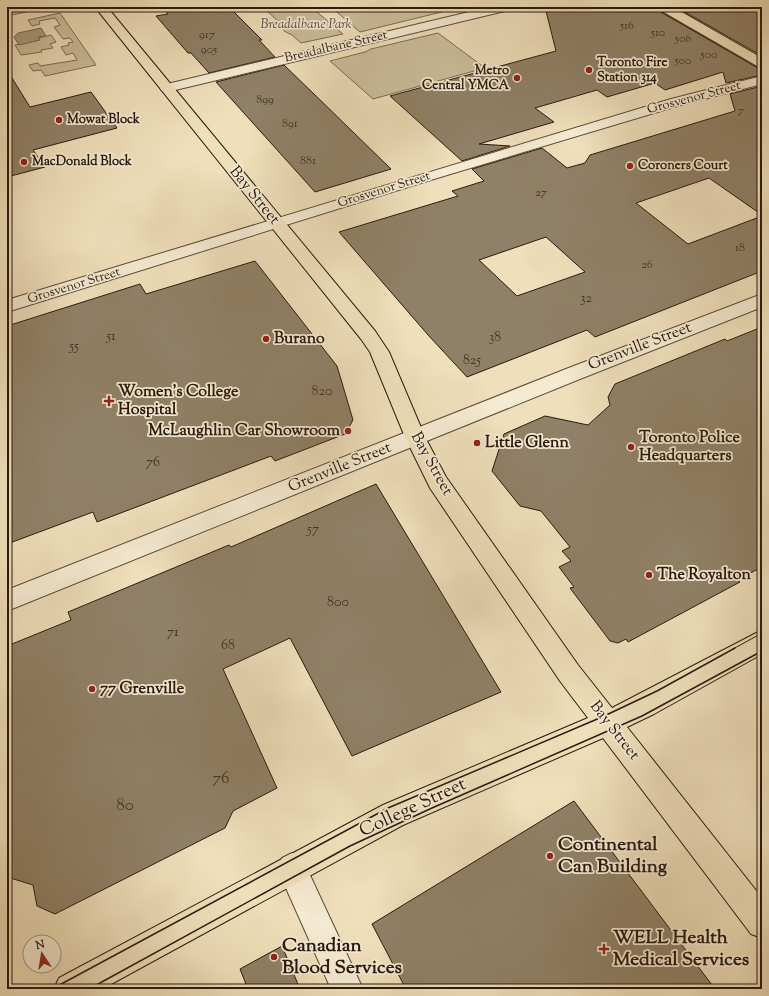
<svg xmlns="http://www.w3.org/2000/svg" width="769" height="996" font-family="'Sorts Mill Goudy',serif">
<rect width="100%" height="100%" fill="#efdfba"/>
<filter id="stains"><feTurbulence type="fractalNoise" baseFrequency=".005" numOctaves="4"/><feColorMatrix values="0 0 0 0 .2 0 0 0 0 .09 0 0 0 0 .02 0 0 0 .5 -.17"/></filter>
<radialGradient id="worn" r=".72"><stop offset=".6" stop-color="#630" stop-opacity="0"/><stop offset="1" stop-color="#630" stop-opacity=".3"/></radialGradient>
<!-- green -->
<g fill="#cdbe9d" stroke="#7b6c56">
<polygon points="15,7 50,7 7,16 7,9"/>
<polygon points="263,7 311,7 343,34 301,43 292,35 284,31 283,26"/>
<polygon points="331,7 462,7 360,32"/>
<polygon points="60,13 96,65 45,76 41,70 33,71 29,65 38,63 40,66 77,60 73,53 66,55 61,47 69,45 68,43 73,42 70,38 63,39 54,27 60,25 55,18 39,21 40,24 32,26 28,20"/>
<polygon points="438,33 485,68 373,99 330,61 365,52 371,49"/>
<polygon points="51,35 56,42 50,44 53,48 41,50 42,52 21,55 15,45 39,40 38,38"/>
</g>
<!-- water -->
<polygon fill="#ac9c80" stroke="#786852" points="41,28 46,36 38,37 40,40 19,45 14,37 18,33"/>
<!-- building -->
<g fill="#908067" stroke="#291a0e" fill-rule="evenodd">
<polygon points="161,7 229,7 262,40 259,40 275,57 209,73 191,53 188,53 156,16 168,14"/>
<polygon points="545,7 657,7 659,11 756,67 762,68 762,75 726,83 723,72 665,90 655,83 607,97 597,90 535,108 554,122 479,144 510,146 462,161 390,96 556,51"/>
<polygon points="676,7 762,7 762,56"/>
<polygon points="284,65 314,94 391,169 315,192 216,82"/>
<polygon points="7,70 30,107 91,92 117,128 33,150 45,167 7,177"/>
<path d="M 762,86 L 762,215 L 709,178 L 636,203 L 688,244 L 762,216 L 762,271 L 595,337 L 587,330 L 467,377 L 429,336 L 339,232 L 458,196 L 452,191 L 484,181 L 472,169 L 542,148 L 567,168 L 585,163 L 590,155 L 735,111 L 730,94 ZM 546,237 L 585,272 L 517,296 L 479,260 Z"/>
<polygon points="255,261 337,366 353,420 345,434 275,461 271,456 97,522 93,512 7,544 7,326 140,284 146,294"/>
<polygon points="762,327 762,567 737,580 740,582 628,642 626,639 618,643 610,641 570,588 574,587 559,567 571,561 562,551 570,547 541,511 520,506 492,471 504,434 545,416 588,425 610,405 608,397 615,384 725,339 727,341"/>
<polygon points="376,484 501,692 352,756 290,638 223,669 277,788 233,811 225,828 55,914 37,906 33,885 7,877 7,646 71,620 68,612 229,545 231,547"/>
<polygon points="574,801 715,989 406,989 372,924"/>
<polygon points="282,946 300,989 248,989 240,969"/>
</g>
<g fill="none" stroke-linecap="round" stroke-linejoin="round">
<!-- minor casing -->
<g stroke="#5a4b39" stroke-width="2">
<g id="minor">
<polygon points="490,7 511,7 509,10 505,11 167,92 162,91 160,88 162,85 167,84"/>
<polygon points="762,76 762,84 681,105 434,179 7,312 7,300 671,99"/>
<polygon points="762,294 762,307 580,379 7,611 7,590 566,369"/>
<polygon points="292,853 302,858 363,989 331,989 277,868 282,858"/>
</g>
</g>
<!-- major casing -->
<g stroke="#291a0e" stroke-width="2">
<g id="major">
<polygon points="95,7 107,7 375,331 389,352 425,437 446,477 578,665 612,708 762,630 762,654 654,714 627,727 762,898 762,938 751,934 603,738 403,825 102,989 54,989 59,978 383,805 588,718 560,681 430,488 405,437 370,352 361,339"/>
<polygon points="658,7 673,7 762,58 762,67 757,66 660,10"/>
</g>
</g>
<!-- minor -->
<use href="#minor" fill="#f5ead2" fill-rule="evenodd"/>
<!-- major -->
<use href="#major" fill="#efdfba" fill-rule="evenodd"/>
<!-- tram-far1 -->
<polyline stroke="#291a0e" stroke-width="1" points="733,649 762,633"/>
<!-- tram -->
<g stroke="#291a0e" stroke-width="1.5">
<polyline points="52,989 388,808 602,717 657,691 735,648"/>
<polyline points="89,989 350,846 432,808 642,716 762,651"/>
</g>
</g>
<!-- markers -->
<g fill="#8f2418" stroke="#f5ead2" stroke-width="1.5">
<circle cx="589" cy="70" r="4"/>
<circle cx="517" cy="78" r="4"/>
<circle cx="59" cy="120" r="4"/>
<circle cx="24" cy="162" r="4"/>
<circle cx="630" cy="166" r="4"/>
<circle cx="266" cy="339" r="4"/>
<path d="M107 395h4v4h4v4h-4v4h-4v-4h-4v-4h4z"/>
<circle cx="348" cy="431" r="4"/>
<circle cx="477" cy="443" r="4"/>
<circle cx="631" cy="447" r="4"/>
<circle cx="649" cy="575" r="4"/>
<circle cx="92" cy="689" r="4"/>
<circle cx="550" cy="856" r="4"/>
<path d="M602 943h4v4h4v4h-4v4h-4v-4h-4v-4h4z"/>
<circle cx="274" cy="957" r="4"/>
</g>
<g text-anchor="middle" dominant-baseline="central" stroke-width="3.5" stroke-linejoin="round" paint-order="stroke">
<!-- far-number labels -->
<g font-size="12" fill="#433424">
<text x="627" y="26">516</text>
<text x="658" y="33">510</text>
<text x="207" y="35">917</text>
<text x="683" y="39">506</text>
<text x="209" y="50">905</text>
<text x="709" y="55">500</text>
<text x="683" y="61">500</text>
<text x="265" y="100">899</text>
<text x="741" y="111">7</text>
<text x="290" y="124">891</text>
<text x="308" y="161">881</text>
<text x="541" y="193">27</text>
<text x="740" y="248">18</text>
<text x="647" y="265">26</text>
</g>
<!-- far-park labels -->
<g font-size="13" font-style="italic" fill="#5a4b39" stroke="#f5ead2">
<text x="306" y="25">Breadalbane Park</text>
</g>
<!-- far-street labels -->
<g font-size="13" fill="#291a0e" stroke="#f5ead2">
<text transform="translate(336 47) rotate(-13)">Breadalbane Street</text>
<text transform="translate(694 98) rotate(-15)">Grosvenor Street</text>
<text transform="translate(384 190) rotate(-17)">Grosvenor Street</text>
<text transform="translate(74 286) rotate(-17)">Grosvenor Street</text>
</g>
<!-- far-poi labels -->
<g font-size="13" font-weight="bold" fill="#291a0e" stroke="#f5ead2" text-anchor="start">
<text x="597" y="63">Toronto Fire<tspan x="597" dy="15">Station 314</tspan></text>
<text x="509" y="71" text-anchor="end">Metro<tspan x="509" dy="15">Central YMCA</tspan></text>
<text x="67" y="120">Mowat Block</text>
<text x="32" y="162">MacDonald Block</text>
<text x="638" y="166">Coroners Court</text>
</g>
<!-- number labels -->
<g font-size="14" fill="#433424">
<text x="586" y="299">32</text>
<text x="111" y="337">51</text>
<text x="495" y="338">38</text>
<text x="74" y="347">55</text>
<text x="472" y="361">825</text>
<text x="322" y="392">820</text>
<text x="153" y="463">76</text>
<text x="313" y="530">57</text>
<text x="338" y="603">800</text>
<text x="173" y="633">71</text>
<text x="228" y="646">68</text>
</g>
<!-- street labels -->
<g font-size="16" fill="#291a0e" stroke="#f5ead2">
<text transform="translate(254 196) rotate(51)">Bay Street</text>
<text transform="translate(640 347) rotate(-21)">Grenville Street</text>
<text transform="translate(431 464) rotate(61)">Bay Street</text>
<text transform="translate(340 468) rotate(-22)">Grenville Street</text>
<text transform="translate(614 731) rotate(52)">Bay Street</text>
</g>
<!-- poi labels -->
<g font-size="16" font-weight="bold" fill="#291a0e" stroke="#f5ead2" text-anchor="start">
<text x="274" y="339">Burano</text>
<text x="118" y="392">Women's College<tspan x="118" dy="18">Hospital</tspan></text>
<text x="340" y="431" text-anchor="end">McLaughlin Car Showroom</text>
<text x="639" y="438">Toronto Police<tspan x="639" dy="18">Headquarters</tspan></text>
<text x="485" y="443">Little Glenn</text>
<text x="657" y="575">The Royalton</text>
<text x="100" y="689">77 Grenville</text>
</g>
<!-- near-number labels -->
<g font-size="17" fill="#433424">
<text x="221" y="779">76</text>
<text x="125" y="806">80</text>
</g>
<!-- near-street labels -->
<g font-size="19" fill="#291a0e" stroke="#f5ead2">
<text transform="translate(413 808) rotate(-25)">College Street</text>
</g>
<!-- near-poi labels -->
<g font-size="19" font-weight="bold" fill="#291a0e" stroke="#f5ead2" text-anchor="start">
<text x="558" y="845">Continental<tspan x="558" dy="22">Can Building</tspan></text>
<text x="613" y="938">WELL Health<tspan x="613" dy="22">Medical Services</tspan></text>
<text x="282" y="946">Canadian<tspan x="282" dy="22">Blood Services</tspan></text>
</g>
</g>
<!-- margin -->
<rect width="769" height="996" fill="none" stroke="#efdfba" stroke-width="24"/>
<rect x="8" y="8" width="753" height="980" fill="none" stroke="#291a0e" stroke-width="2"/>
<rect x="12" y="12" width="745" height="972" fill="none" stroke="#291a0e"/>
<!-- north arrow -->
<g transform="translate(42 954) rotate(348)"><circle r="19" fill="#f5ead2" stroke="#a39784"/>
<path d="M0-3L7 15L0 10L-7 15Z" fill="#8f2418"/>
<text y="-6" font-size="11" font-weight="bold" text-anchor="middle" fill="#291a0e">N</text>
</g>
<rect width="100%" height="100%" filter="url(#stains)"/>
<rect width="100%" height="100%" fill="url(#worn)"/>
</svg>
